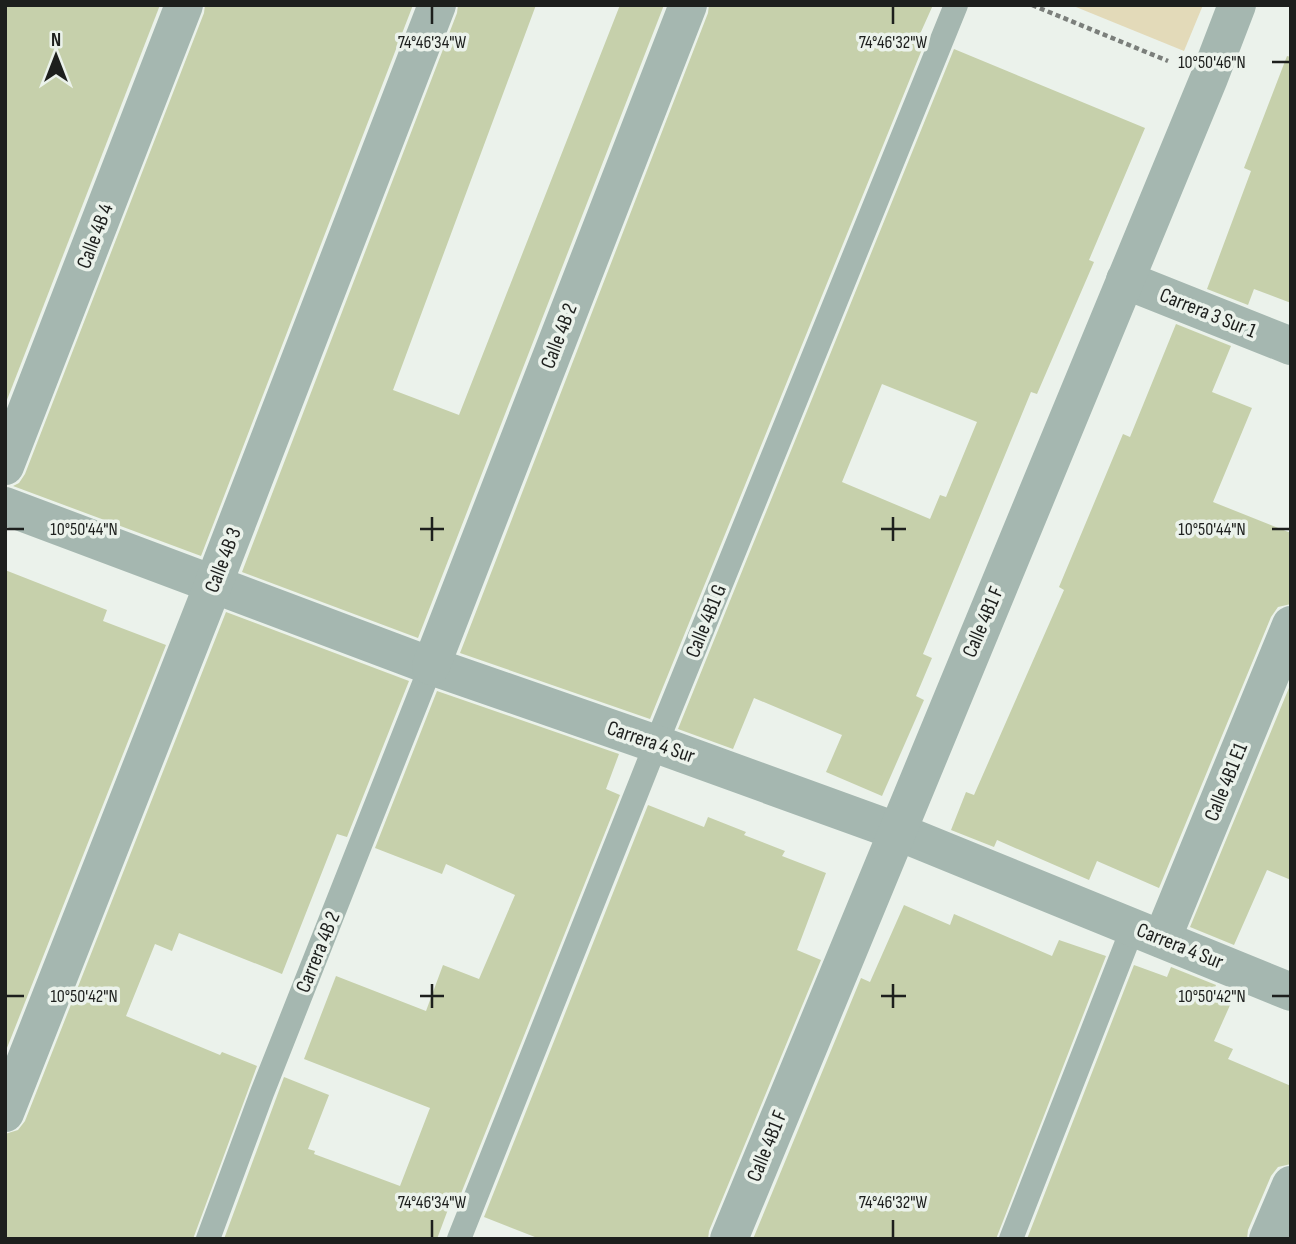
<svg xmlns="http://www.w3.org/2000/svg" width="1296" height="1244" font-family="'Sofia Sans Condensed',sans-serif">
<rect width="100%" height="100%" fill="#ebf2eb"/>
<!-- green -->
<polygon fill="#e3dab9" points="1071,5 1203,5 1184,51"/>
<!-- building -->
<g fill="#c6d0ab" fill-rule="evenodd">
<polygon points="5,5 160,5 5,405"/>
<polygon points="205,5 413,5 201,556 13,486 19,483 25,474 204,13"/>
<polygon points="458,5 536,5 393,390 459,415 620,5 664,5 418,638 242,572 457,13"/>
<polygon points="709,5 933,5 920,34 927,37 650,719 460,653 708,13"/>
<path d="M 954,49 L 1145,128 L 1089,260 L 1094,262 L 1037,394 L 1031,392 L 923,654 L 932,658 L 916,696 L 924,700 L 882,796 L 826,772 L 842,735 L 754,698 L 733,749 L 678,729 ZM 882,384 L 977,422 L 946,497 L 940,495 L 930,519 L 842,482 Z"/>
<polygon points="1287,56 1291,57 1291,303 1254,289 1248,305 1207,289 1251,171 1244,168"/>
<polygon points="1176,324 1231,346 1212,392 1252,408 1213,502 1291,533 1291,604 1278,607 1271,617 1159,888 1097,861 1089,880 997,840 994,847 951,830 966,792 974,795 1064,590 1059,587 1123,434 1130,437"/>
<polygon points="5,570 107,610 103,621 166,645 5,1053"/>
<polygon points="226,612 409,681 347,837 337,834 282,974 179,933 172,951 155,944 126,1016 220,1055 222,1052 257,1066 193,1239 5,1239 5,1134 18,1130 25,1121"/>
<polygon points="1291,683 1291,880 1267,870 1234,945 1190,927"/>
<polygon points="437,691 619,754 606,789 620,795 456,1206 450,1204 437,1239 224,1239 284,1077 329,1095 308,1149 315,1151 314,1154 400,1186 430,1108 304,1059 336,976 426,1011 443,965 479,979 515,895 446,864 442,874 375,848"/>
<polygon points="648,805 704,827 708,817 746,832 744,835 785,851 782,856 826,873 797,950 821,960 709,1231 708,1239 540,1239 484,1217"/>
<polygon points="904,905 950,925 954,914 1052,956 1059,940 1106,956 996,1239 753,1239 861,978 870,982"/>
<polygon points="1134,965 1167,977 1171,967 1216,985 1212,995 1231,1003 1214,1041 1233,1049 1228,1059 1291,1086 1291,1164 1278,1167 1271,1176 1248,1230 1247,1239 1027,1239"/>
</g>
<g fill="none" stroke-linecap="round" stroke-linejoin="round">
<!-- path -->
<polyline stroke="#7b7f7b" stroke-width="4.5" stroke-dasharray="5 3.5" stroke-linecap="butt" points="1032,5 1168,61"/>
<!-- service -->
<g stroke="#a5b7b0" stroke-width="24">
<polyline points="208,1239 262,1093 431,666"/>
<polyline points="459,1239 656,744 956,5"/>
<polyline points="1011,1239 1133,927"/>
</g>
<!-- minor -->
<g stroke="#a5b7b0" stroke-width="38">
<polyline points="1125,280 1291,346"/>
<polyline points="5,466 184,5"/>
<polyline points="5,506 431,666 656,744 896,831 1291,992"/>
<polyline points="431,666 688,5"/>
<polyline points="1162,939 1291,625"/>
<polyline points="5,1113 213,585 437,5"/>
<polyline points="729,1239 1209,78 1237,5"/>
<polyline points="1268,1239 1291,1185"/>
</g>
</g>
<!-- ticks -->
<path fill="none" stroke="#1d1f1d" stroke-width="2.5" d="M 432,7 L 432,24M 893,7 L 893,24M 1272,62 L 1289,62M 432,517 L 432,541M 893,517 L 893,541M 7,529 L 24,529M 420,529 L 444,529M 881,529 L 906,529M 1272,529 L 1289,529M 432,984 L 432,1008M 893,984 L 893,1008M 7,996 L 24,996M 420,996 L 444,996M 881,996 L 906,996M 1272,996 L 1289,996M 432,1220 L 432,1237M 893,1220 L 893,1237"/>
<g text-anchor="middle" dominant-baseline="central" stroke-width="7" stroke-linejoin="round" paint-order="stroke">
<!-- street labels -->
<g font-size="21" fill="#1d1f1d" stroke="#ebf2eb">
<text transform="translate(95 236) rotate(-69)">Calle 4B 4</text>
<text transform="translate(1208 313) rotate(22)">Carrera 3 Sur 1</text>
<text transform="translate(559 336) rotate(-69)">Calle 4B 2</text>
<text transform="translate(223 560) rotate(-69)">Calle 4B 3</text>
<text transform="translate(706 621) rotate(-68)">Calle 4B1 G</text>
<text transform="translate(983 622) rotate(-67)">Calle 4B1 F</text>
<text transform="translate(651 742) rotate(19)">Carrera 4 Sur</text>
<text transform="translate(1226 782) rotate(-68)">Calle 4B1 E1</text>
<text transform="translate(1180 946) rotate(22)">Carrera 4 Sur</text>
<text transform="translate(318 952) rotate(-68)">Carrera 4B 2</text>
<text transform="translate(767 1146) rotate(-68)">Calle 4B1 F</text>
</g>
</g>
<g font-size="18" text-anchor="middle" fill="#1d1f1d" stroke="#ebf2eb" stroke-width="7" stroke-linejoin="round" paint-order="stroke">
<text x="432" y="48">74°46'34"W</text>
<text x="893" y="48">74°46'32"W</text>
<text x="1212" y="68">10°50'46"N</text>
<text x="84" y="535">10°50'44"N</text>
<text x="1212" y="535">10°50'44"N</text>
<text x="84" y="1002">10°50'42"N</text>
<text x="1212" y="1002">10°50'42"N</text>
<text x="432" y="1208">74°46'34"W</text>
<text x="893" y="1208">74°46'32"W</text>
</g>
<!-- border -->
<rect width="1296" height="1244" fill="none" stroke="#1d1f1d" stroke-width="14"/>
<!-- north arrow -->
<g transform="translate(56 56)" stroke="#ebf2eb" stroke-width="5" paint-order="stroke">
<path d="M0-5L12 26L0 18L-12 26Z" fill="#1d1f1d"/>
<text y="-10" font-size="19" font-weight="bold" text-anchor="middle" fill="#1d1f1d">N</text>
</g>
</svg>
